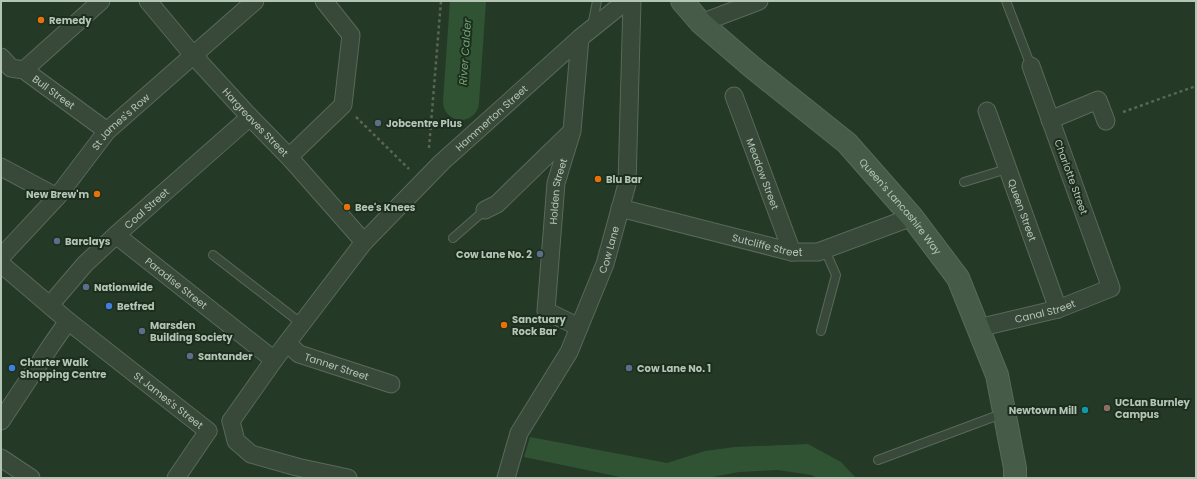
<svg xmlns="http://www.w3.org/2000/svg" width="1197" height="479" font-family="Poppins,sans-serif">
<rect width="100%" height="100%" fill="#243926"/>
<!-- water -->
<polygon fill="#305433" points="530,437 667,463 705,451 735,447 808,444 841,462 856,478 818,478 811,475 778,470 739,472 707,478 625,478 524,457"/>
<g fill="none" stroke-linecap="round" stroke-linejoin="round">
<!-- river -->
<polyline stroke="#305433" stroke-width="36" points="461,102 468,1"/>
<!-- lane casing -->
<g stroke="#586a5a" stroke-width="10">
<g id="lane">
<polyline points="1006,1 1031,66"/>
<polyline points="592,26 597,1"/>
<polyline points="964,182 1007,169"/>
<polyline points="453,238 485,210"/>
<polyline points="213,255 302,324"/>
<polyline points="821,331 836,275 825,250"/>
<polyline points="878,460 1004,413"/>
</g>
</g>
<!-- street casing -->
<g stroke="#586a5a" stroke-width="19">
<g id="street">
<path id="s1" d="M 148,1 L 193,55 L 250,117 L 289,157 L 364,242"/>
<polyline points="701,23 759,1"/>
<path id="s2" d="M 1,57 L 11,68 L 24,70 L 107,131"/>
<polyline points="24,70 101,1"/>
<path id="s3" d="M 734,96 L 792,252"/>
<path id="s4" d="M 987,111 L 1058,309"/>
<polyline points="1050,120 1098,100 1106,121"/>
<polyline points="289,157 343,105 351,35 324,1"/>
<polyline points="1,167 57,197"/>
<path id="s5" d="M 620,208 L 792,252 L 818,252 L 912,217"/>
<polyline points="485,210 497,204 571,132"/>
<path id="s6" d="M 116,235 L 274,360"/>
<path id="s7" d="M 1,257 L 57,197 L 107,131 L 255,1"/>
<path id="s8" d="M 1,264 L 68,321 L 208,431"/>
<path id="s9" d="M 50,305 L 85,264 L 116,235 L 250,117"/>
<path id="s10" d="M 579,327 L 546,311 L 556,183 L 572,131 L 580,38"/>
<path id="s11" d="M 978,328 L 1058,309 L 1111,288 L 1031,66"/>
<path id="s12" d="M 287,343 L 299,354 L 391,384"/>
<polyline points="1,421 52,344 68,321"/>
<path id="s13" d="M 231,421 L 274,360 L 364,242 L 442,162 L 580,38 L 626,1"/>
<polyline points="231,421 236,441 251,454 297,467 348,478"/>
<polyline points="1,458 31,478"/>
<polyline points="176,478 208,431"/>
<path id="s14" d="M 506,478 L 519,433 L 569,352 L 605,264 L 627,184 L 632,1"/>
</g>
</g>
<!-- secondary casing -->
<g stroke="#586a5a" stroke-width="24">
<g id="secondary">
<path id="s15" d="M 682,1 L 701,23 L 752,67 L 847,143 L 912,217 L 958,278 L 997,375 L 1015,468 L 1015,478"/>
</g>
</g>
<!-- path -->
<g stroke="#5a6754" stroke-width="2.5" stroke-dasharray="3 3" stroke-linecap="butt">
<polyline points="1123,112 1196,86"/>
<polyline points="356,117 409,169"/>
<polyline points="429,148 441,1"/>
</g>
<!-- lane -->
<use href="#lane" stroke="#384939" stroke-width="8"/>
<!-- street -->
<use href="#street" stroke="#384939" stroke-width="17"/>
<!-- secondary -->
<use href="#secondary" stroke="#465c49" stroke-width="22"/>
</g>
<!-- markers -->
<g fill="#e8710a" stroke="#1d2e1e" stroke-width="1.5">
<circle cx="41" cy="20" r="4"/>
<circle cx="598" cy="179" r="4"/>
<circle cx="97" cy="194" r="4"/>
<circle cx="347" cy="207" r="4"/>
<circle cx="504" cy="325" r="4"/>
</g>
<g fill="#5c6f8a" stroke="#1d2e1e" stroke-width="1.5">
<circle cx="378" cy="123" r="4"/>
<circle cx="57" cy="241" r="4"/>
<circle cx="540" cy="254" r="4"/>
<circle cx="86" cy="287" r="4"/>
<circle cx="142" cy="331" r="4"/>
<circle cx="190" cy="356" r="4"/>
<circle cx="629" cy="368" r="4"/>
</g>
<g fill="#3f7fe0" stroke="#1d2e1e" stroke-width="1.5">
<circle cx="109" cy="306" r="4"/>
<circle cx="12" cy="368" r="4"/>
</g>
<circle fill="#8d6e63" stroke="#1d2e1e" stroke-width="1.5" cx="1107" cy="408" r="4"/>
<circle fill="#0f9aa8" stroke="#1d2e1e" stroke-width="1.5" cx="1085" cy="410" r="4"/>
<g text-anchor="middle" dominant-baseline="central" stroke-width="4" stroke-linejoin="round" paint-order="stroke">
<!-- poi labels -->
<g font-size="10" font-weight="bold" fill="#b3c5b5" stroke="#1d2e1e" text-anchor="start">
<text x="49" y="20">Remedy</text>
<text x="386" y="123">Jobcentre Plus</text>
<text x="606" y="179">Blu Bar</text>
<text x="89" y="194" text-anchor="end">New Brew'm</text>
<text x="355" y="207">Bee's Knees</text>
<text x="65" y="241">Barclays</text>
<text x="532" y="254" text-anchor="end">Cow Lane No. 2</text>
<text x="94" y="287">Nationwide</text>
<text x="117" y="306">Betfred</text>
<text x="512" y="319">Sanctuary<tspan x="512" dy="12">Rock Bar</tspan></text>
<text x="150" y="325">Marsden<tspan x="150" dy="12">Building Society</tspan></text>
<text x="198" y="356">Santander</text>
<text x="20" y="362">Charter Walk<tspan x="20" dy="12">Shopping Centre</tspan></text>
<text x="637" y="368">Cow Lane No. 1</text>
<text x="1115" y="402">UCLan Burnley<tspan x="1115" dy="12">Campus</tspan></text>
<text x="1077" y="410" text-anchor="end">Newtown Mill</text>
</g>
<!-- street labels -->
<g font-size="10" fill="#b3c5b5" stroke="#1d2e1e">
<text stroke="none"><textPath href="#s2" startOffset="65">Bull Street</textPath></text>
<text stroke="none"><textPath href="#s13" startOffset="401">Hammerton Street</textPath></text>
<text stroke="none"><textPath href="#s7" startOffset="181">St James's Row</textPath></text>
<text stroke="none"><textPath href="#s1" startOffset="162">Hargreaves Street</textPath></text>
<text stroke="none"><textPath href="#s3" startOffset="83">Meadow Street</textPath></text>
<text transform="translate(1071 177) rotate(70)">Charlotte Street</text>
<text stroke="none"><textPath href="#s10" startOffset="157">Holden Street</textPath></text>
<text stroke="none"><textPath href="#s15" startOffset="301">Queen's Lancashire Way</textPath></text>
<text stroke="none"><textPath href="#s9" startOffset="137">Coal Street</textPath></text>
<text stroke="none"><textPath href="#s4" startOffset="105">Queen Street</textPath></text>
<text stroke="none"><textPath href="#s5" startOffset="152">Sutcliffe Street</textPath></text>
<text stroke="none"><textPath href="#s14" startOffset="252">Cow Lane</textPath></text>
<text stroke="none"><textPath href="#s6" startOffset="77">Paradise Street</textPath></text>
<text stroke="none"><textPath href="#s11" startOffset="69">Canal Street</textPath></text>
<text stroke="none"><textPath href="#s12" startOffset="56">Tanner Street</textPath></text>
<text stroke="none"><textPath href="#s8" startOffset="216">St James's Street</textPath></text>
</g>
<!-- water labels -->
<g font-size="11" font-style="italic" fill="#6fa172" stroke="#1d2e1e">
<text transform="translate(465 52) rotate(-86)">River Calder</text>
</g>
</g>
<!-- border -->
<rect width="1197" height="479" fill="none" stroke="#b3c5b5" stroke-width="4"/>
</svg>
